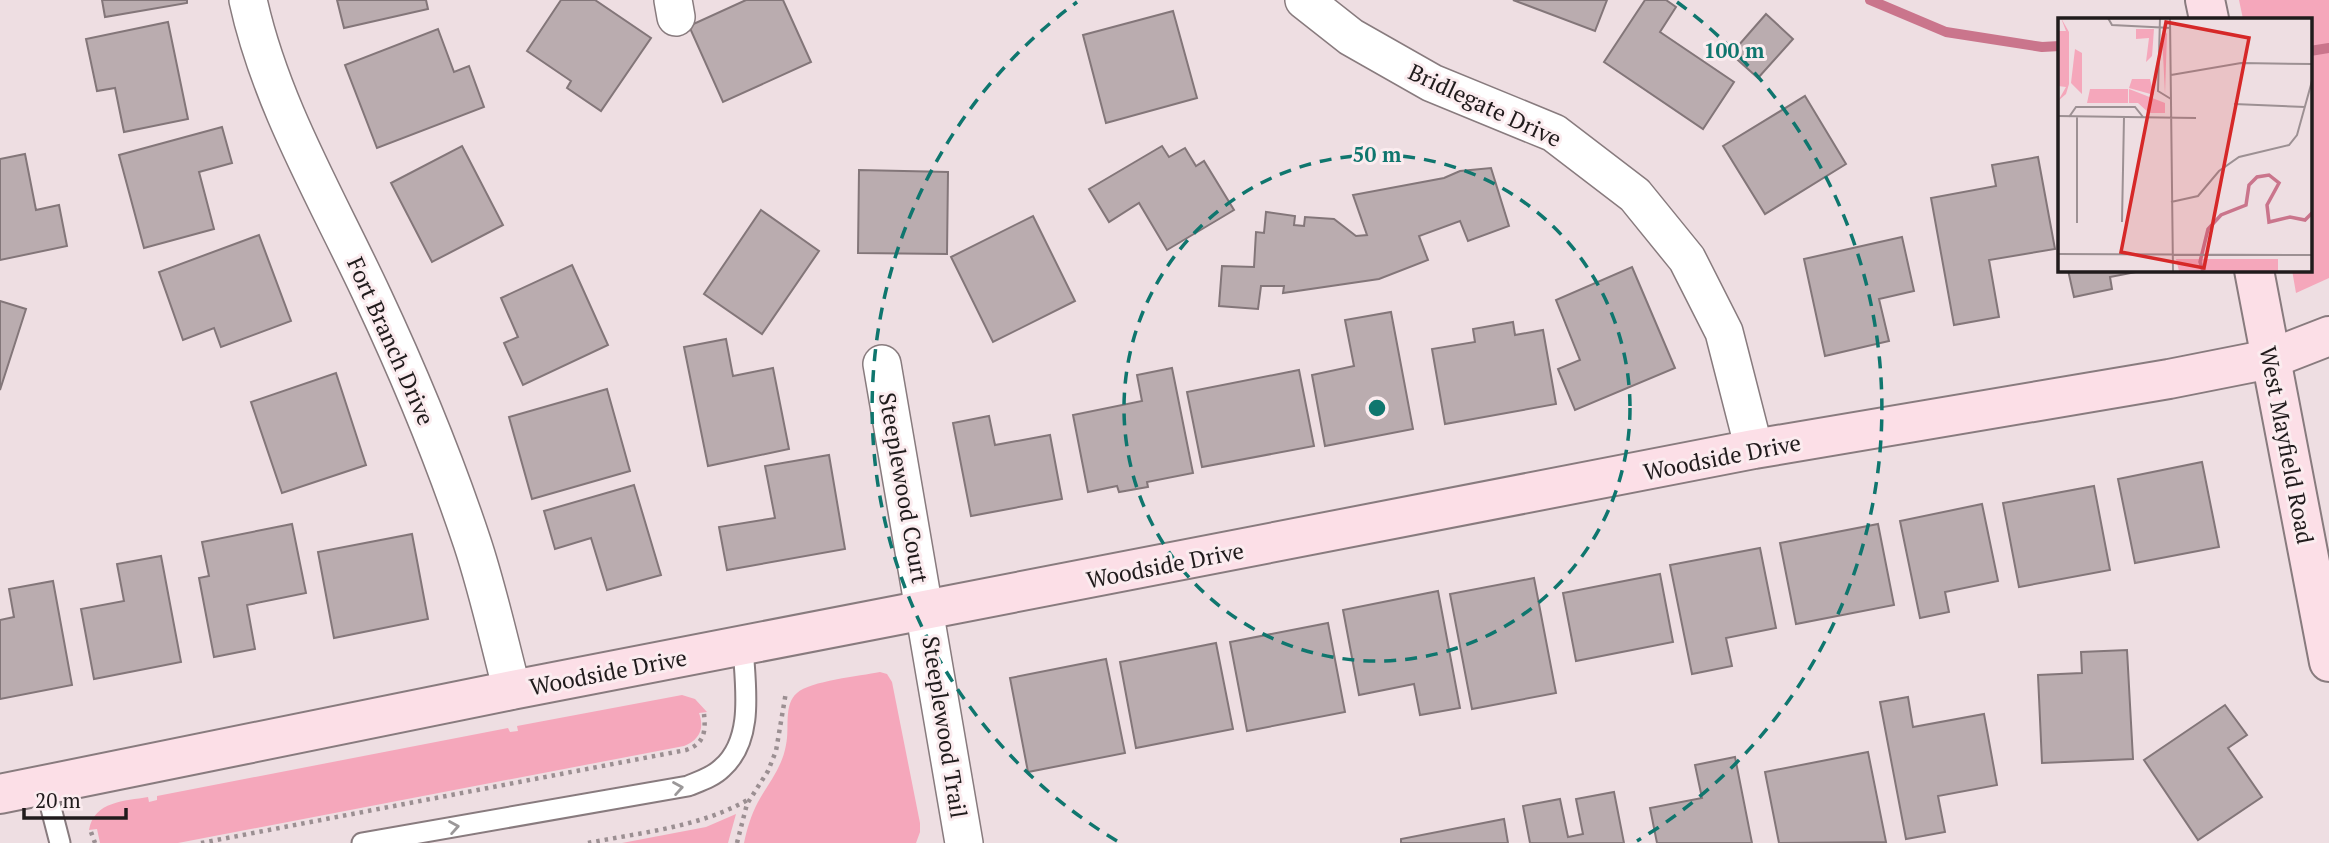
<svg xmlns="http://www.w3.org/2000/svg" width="2329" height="843" font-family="'PT Serif',serif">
<rect width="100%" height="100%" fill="#eedee2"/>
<!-- green -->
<g fill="#f5a7bb">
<polygon points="2239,0 2329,0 2329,278 2296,293 2292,270 2310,270 2310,19 2243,19"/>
<path d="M 880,672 L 887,674 L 892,682 L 920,823 L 920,832 L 916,843 L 744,843 C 747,829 751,815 758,802 C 769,782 782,768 786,745 C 790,728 783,705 797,693 C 810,681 860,676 880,672 Z"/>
<path d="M 682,695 L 695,699 L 707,712 L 699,713 C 705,729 699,740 684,746 L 178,843 L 100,843 L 97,829 L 89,830 C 94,801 125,801 148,797 L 149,802 L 157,800 L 157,796 L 508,728 L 510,732 L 518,731 L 517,726 Z"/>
<polygon points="736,814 728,843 622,843 706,827"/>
</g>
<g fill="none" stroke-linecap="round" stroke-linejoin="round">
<!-- stream -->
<g stroke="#ca758c" stroke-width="10">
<polyline points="1870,0 1946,32 2042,47 2060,46"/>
<polyline points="2310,51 2329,48"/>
</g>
</g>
<!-- building -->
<g fill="#baacaf" stroke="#837679" stroke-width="2">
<polygon points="102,0 187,0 187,3 105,17"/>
<polygon points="337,0 426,0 428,9 344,28"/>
<polygon points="561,0 595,0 651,38 601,111 567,88 571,81 527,51"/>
<polygon points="746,0 783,0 811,62 723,102 689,26"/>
<polygon points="1513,0 1607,0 1595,31"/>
<polygon points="1645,0 1666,0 1676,7 1660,32 1734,82 1703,129 1604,62"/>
<polygon points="1173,11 1197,98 1106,123 1083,35"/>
<polygon points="1766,14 1793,39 1758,78 1731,54"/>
<polygon points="168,22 188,119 124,132 115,88 97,91 86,39"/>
<polygon points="438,29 454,72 469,66 484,107 377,148 345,65"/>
<polygon points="1805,96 1846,164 1765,214 1723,146"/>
<polygon points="222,127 232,163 199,172 214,229 144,248 119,155"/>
<polygon points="462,146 503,225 432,262 391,183"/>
<polygon points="1162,146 1169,157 1185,148 1196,166 1204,161 1234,210 1167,250 1139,203 1109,222 1089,189"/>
<polygon points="25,154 36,210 59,205 67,246 0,260 0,159"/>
<polygon points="2038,157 2055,249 1989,260 1999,317 1954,325 1931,198 1996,186 1992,165"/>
<polygon points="1491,168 1509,226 1468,241 1460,221 1419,236 1428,260 1379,279 1283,293 1284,286 1261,286 1258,309 1219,306 1222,266 1254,267 1256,232 1264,233 1266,212 1295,216 1294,225 1304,226 1305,217 1334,219 1356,236 1367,235 1353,195 1444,178 1460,171"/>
<polygon points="859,170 948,172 947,254 858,253"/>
<polygon points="761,210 819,251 762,334 704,294"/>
<polygon points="1033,216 1075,301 993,342 951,257"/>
<polygon points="259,235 291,321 221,347 214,328 183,340 159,272"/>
<polygon points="1902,237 1914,291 1879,299 1889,341 1825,356 1804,259"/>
<polygon points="572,265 608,345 523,385 504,343 518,337 501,298"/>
<polygon points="1632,267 1675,368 1575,410 1558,369 1580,360 1556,300"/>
<polygon points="2068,270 2146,270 2110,277 2112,289 2074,297"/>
<polygon points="0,301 26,309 0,390"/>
<polygon points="1391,312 1413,429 1325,446 1312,375 1354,366 1345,320"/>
<polygon points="1513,322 1515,335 1543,330 1556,404 1445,424 1432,349 1475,342 1473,329"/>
<polygon points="726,339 733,376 773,368 789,449 708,466 684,347"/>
<polygon points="1172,368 1193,473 1147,482 1148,487 1119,492 1117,486 1088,492 1073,415 1142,401 1137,375"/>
<polygon points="1299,370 1314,446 1202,467 1187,392"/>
<polygon points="336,373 366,465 282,493 251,402"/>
<polygon points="607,389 630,471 532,499 509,417"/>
<polygon points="989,416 995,445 1050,435 1062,499 971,516 953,423"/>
<polygon points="829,455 845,549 727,570 719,527 775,518 765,466"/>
<polygon points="2202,462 2219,547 2135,563 2118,479"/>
<polygon points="634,485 661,575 607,590 591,538 555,549 544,511"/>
<polygon points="2094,486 2110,570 2019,587 2003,503"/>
<polygon points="1982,504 1998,581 1945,592 1949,612 1920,618 1900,521"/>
<polygon points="292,524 306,593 247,605 255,649 214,657 199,578 209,576 202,542"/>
<polygon points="1878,524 1894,605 1796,624 1780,543"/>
<polygon points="412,534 428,619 334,638 318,552"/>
<polygon points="1760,548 1776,628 1726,638 1732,666 1692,674 1670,565"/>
<polygon points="161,556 181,662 94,679 81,609 124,601 117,564"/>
<polygon points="1660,574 1673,642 1576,661 1563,593"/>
<polygon points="1534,578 1556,693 1472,709 1450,594"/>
<polygon points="53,581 72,685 0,699 0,620 14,617 9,589"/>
<polygon points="1438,591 1460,708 1420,715 1414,684 1359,695 1343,610"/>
<polygon points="1328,623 1345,712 1247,731 1230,642"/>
<polygon points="1216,643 1233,729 1136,748 1120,662"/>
<polygon points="2127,650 2133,759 2042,763 2038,675 2082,673 2081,652"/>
<polygon points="1106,659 1125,753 1028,772 1010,678"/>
<polygon points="1908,697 1913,727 1984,714 1997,785 1938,796 1945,832 1906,839 1880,702"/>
<polygon points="2225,705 2247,735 2228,748 2262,797 2198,840 2144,760"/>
<polygon points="1868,752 1886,842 1779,843 1765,772"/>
<polygon points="1735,757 1752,843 1657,843 1650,808 1702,798 1695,765"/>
<polygon points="1614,792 1624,843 1530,843 1523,806 1560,799 1568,837 1583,834 1576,799"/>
<polygon points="1504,819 1508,843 1401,843 1401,839"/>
</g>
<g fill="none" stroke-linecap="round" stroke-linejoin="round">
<!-- lane casing -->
<g stroke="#887b7e" stroke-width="23">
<g id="lane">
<polyline points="45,785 60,843"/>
<path d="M 362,843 L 688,786 C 700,781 713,777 722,768 C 755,739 745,685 743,646"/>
</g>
</g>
<!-- street casing -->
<g stroke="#887b7e" stroke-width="40">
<g id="street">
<path d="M 248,0 C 271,105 328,200 373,297 C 410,376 444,458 472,542 C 488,590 499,641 512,690"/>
<polyline points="673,0 676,17"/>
<polyline points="1304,0 1351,37 1432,83 1554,133 1635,195 1687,259 1724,332 1754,449"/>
<polyline points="882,364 964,843"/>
</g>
</g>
<!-- secondary casing -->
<g stroke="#887b7e" stroke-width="42">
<g id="secondary">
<polyline points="2205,0 2209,19"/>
<polyline points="2254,270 2329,662"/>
<polyline points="0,794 512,690 1754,449 2169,379 2270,359 2329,336"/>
</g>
</g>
<!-- path -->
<g stroke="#9b8f92" stroke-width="4.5" stroke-dasharray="3.5 5" stroke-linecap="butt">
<polyline points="91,832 95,843"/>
<path d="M 201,843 L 686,750 C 704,744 706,732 704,714"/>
<path d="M 588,843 C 643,832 702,827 751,798"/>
<polyline points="737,843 747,804 768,771 776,751 786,692"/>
</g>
<!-- lane -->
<use href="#lane" stroke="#fff" stroke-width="19"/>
<!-- street -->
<use href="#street" stroke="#fff" stroke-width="37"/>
<!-- secondary -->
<use href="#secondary" stroke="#fcdfe7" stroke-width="38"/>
</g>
<!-- one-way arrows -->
<defs><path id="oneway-chevron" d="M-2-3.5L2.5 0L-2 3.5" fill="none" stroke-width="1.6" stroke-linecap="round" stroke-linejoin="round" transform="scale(1.75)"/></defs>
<g stroke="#9b9899">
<use href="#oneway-chevron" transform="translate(678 788) rotate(-10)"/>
<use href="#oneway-chevron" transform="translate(454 827) rotate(-10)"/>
</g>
<!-- distance rings -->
<g fill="none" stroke="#0f766e" stroke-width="3.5" stroke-dasharray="12 9">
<circle cx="1377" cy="408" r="253"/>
<path d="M1117 841A505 505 0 0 1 1077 2M1677 2A505 505 0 0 1 1637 841"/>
</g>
<g text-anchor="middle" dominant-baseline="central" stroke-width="6" stroke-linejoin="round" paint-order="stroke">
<!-- street labels -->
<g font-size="23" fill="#201b1c" stroke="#fbecef">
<text transform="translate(1485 105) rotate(25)">Bridlegate Drive</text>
<text transform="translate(391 341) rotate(66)">Fort Branch Drive</text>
<text transform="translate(2287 445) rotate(79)">West Mayfield Road</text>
<text transform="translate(1722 457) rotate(-11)">Woodside Drive</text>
<text transform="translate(904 488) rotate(80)">Steeplewood Court</text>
<text transform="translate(1165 565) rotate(-11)">Woodside Drive</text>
<text transform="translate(608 672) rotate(-11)">Woodside Drive</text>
<text transform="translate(945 727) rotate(81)">Steeplewood Trail</text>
</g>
</g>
<!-- overview -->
<g transform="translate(2058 18)">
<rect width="254" height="254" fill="#eedee2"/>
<path d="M 3,0 L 11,14 L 11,66 L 8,76 L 0,83 L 8,69 L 0,68 L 0,13 L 8,13 ZM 78,11 L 96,11 L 94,38 L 88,44 L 91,20 L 78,21 ZM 107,13 L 109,16 L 107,76 L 104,16 ZM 17,31 L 24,35 L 24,76 L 13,65 ZM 92,61 L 96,77 L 71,70 L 74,61 ZM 32,71 L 70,71 L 70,85 L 29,85 ZM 71,71 L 107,85 L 107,95 L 91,95 L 80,85 L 71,85 ZM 118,241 L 220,241 L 220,253 L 121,253 Z" fill="#f5a7bb"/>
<path fill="none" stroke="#ca758c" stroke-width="3.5" d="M 145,253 L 142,244 L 150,211 L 163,197 L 188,187 L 191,167 L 199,159 L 211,157 L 221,165 L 209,187 L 211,204 L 232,199 L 247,202 L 254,195"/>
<path fill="none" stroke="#9c9093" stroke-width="2" d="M 50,0 L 54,7 L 113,10M 102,0 L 100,73 L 113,81M 112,0 L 115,253M 113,57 L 183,45 L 254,46M 176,86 L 247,89M 0,98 L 138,100M 11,99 L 18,89 L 77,89 L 85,99M 19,99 L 19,205M 113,184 L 140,178 L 161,153 L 181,139 L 231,127 L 239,117 L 254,63M 64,204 L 66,99M 0,236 L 254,237"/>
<path fill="#d62828" fill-opacity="0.15" stroke="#d62828" stroke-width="3.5" d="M 108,4 L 191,20 L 146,250 L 63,234 Z"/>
<rect width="254" height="254" fill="none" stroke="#201b1c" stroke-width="3.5"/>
</g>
<circle cx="1377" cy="408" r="10" fill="#0f766e" stroke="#fbecef" stroke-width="3.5"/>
<g font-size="21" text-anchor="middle" font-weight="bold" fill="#0f766e" stroke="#fbecef" stroke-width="6" stroke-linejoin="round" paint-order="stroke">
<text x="1734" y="58">100 m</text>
<text x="1377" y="162">50 m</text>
</g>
<!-- scale -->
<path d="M24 808v10h102v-10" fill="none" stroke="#201b1c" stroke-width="3.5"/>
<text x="35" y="808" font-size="21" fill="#201b1c" stroke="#fbecef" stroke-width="5" paint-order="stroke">20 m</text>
</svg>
